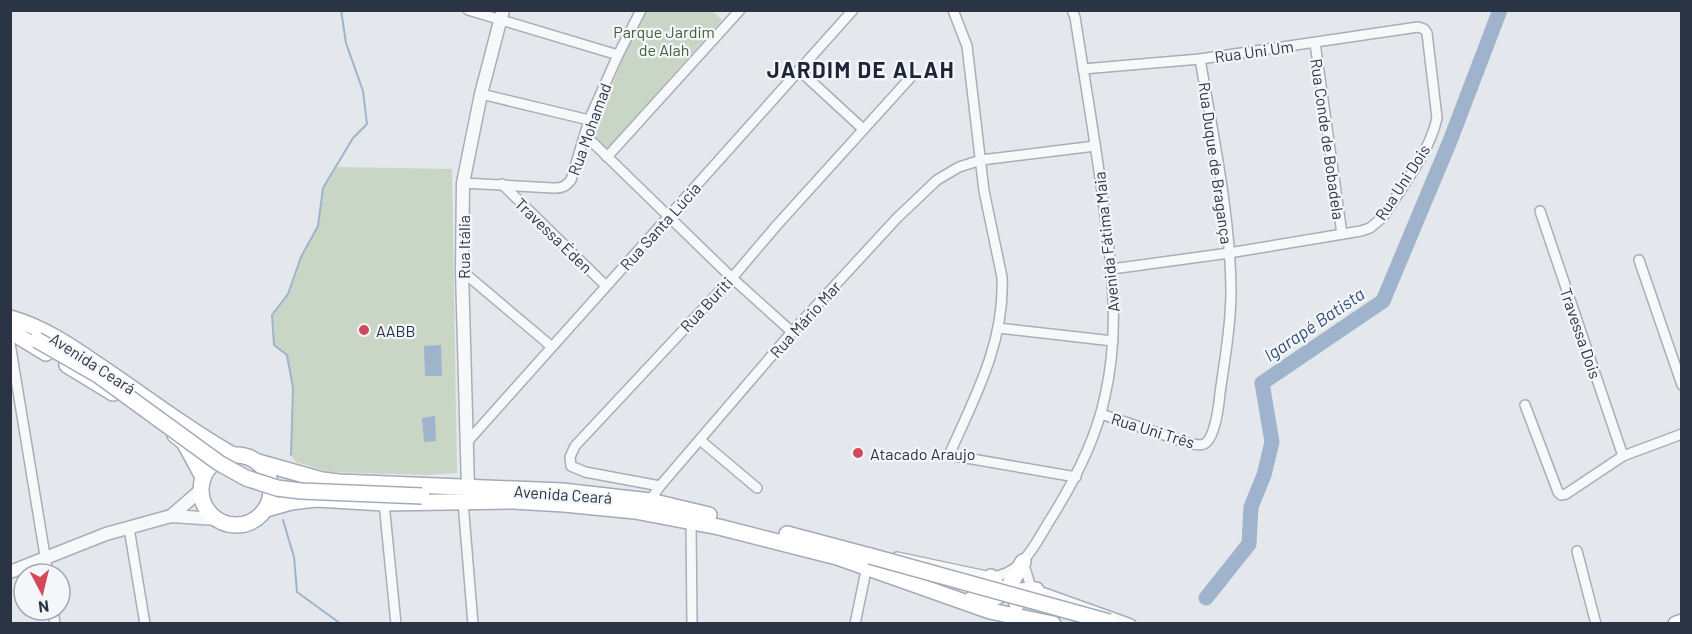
<svg xmlns="http://www.w3.org/2000/svg" width="1692" height="634" font-family="Barlow,sans-serif">
<rect width="100%" height="100%" fill="#e4e7ec"/>
<!-- green -->
<g fill="#c9d6c5">
<polygon points="646,11 712,11 722,20 607,149 592,134 626,51"/>
<polygon points="337,167 452,169 457,473 429,475 329,472 296,462 291,455 293,388 287,355 274,345 272,315 288,294 301,257 318,226 323,188"/>
</g>
<!-- water -->
<g fill="#9fb4cc">
<polygon points="441,345 442,376 425,376 424,346"/>
<polygon points="435,416 436,441 424,442 422,418"/>
</g>
<g fill="none" stroke-linecap="round" stroke-linejoin="round">
<!-- stream -->
<g stroke="#9fb4cc" stroke-width="2">
<polyline points="291,455 293,388 287,355 274,345 272,315 288,294 301,257 318,226 323,188 353,138 367,124 363,91 346,43 341,10"/>
<polyline points="283,520 294,557 297,592 341,624"/>
</g>
<!-- river -->
<polyline stroke="#9fb4cc" stroke-width="15" points="1206,598 1249,544 1251,507 1264,475 1272,442 1262,383 1383,301 1450,141 1500,10"/>
<!-- minor casing -->
<g stroke="#a9aeb7" stroke-width="12">
<g id="minor">
<polyline points="468,10 618,55"/>
<path d="M 953,10 L 967,46 L 984,191 L 1002,277 C 1005,342 975,397 949,455 L 1076,477"/>
<polyline points="1315,43 1342,234"/>
<path d="M 1083,69 L 1200,59 L 1418,27 L 1424,29 L 1427,33 L 1437,118 C 1429,154 1402,186 1383,217 L 1370,228 L 1361,231 L 1229,253 L 1112,269"/>
<polyline points="799,70 863,129"/>
<polyline points="481,94 589,120"/>
<polyline points="585,135 732,278 792,332"/>
<polyline points="607,157 740,10"/>
<path d="M 463,183 L 553,188 C 562,188 565,187 571,180 L 589,120 L 618,55 L 641,10"/>
<polyline points="502,184 606,286"/>
<polyline points="1540,211 1623,456"/>
<polyline points="1639,260 1682,385"/>
<polyline points="462,271 551,346"/>
<polyline points="999,328 1113,341"/>
<polyline points="10,343 48,574"/>
<polyline points="1525,405 1558,492 1561,495 1566,494 1623,456 1682,434"/>
<path d="M 1101,414 L 1191,444 C 1195,444 1200,446 1204,444 C 1215,439 1219,404 1220,393 C 1225,358 1231,324 1231,289 C 1230,212 1213,135 1200,59"/>
<polyline points="700,440 757,488"/>
<polyline points="468,441 853,10"/>
<polyline points="660,486 585,472 571,466 570,457 575,446 732,278 777,225 911,77"/>
<polyline points="650,501 660,486 792,332 897,218 937,180 959,167 981,160 1095,146"/>
<polyline points="463,502 473,624"/>
<polyline points="384,503 396,624"/>
<polyline points="691,522 692,624"/>
<polyline points="129,528 145,624"/>
<polyline points="1577,551 1596,624"/>
<path d="M 897,557 L 991,577 C 1023,574 1035,544 1050,520 C 1074,482 1096,440 1105,396 C 1121,326 1111,262 1102,192 C 1094,134 1084,75 1075,17 L 1072,10"/>
<polyline points="1023,562 1030,584 1036,590 1131,624"/>
<polyline points="53,610 55,624"/>
<polyline points="855,624 867,566"/>
</g>
</g>
<!-- tertiary casing -->
<g stroke="#a9aeb7" stroke-width="15">
<g id="tertiary">
<polyline points="468,488 462,271 463,183 481,94 503,10"/>
<polyline points="171,516 201,490"/>
<polyline points="10,572 106,534 171,516 217,519"/>
</g>
</g>
<!-- primary casing -->
<g stroke="#a3abb8" stroke-width="18">
<g id="primary">
<path d="M 10,318 C 42,327 69,345 95,363 C 142,394 185,428 233,455"/>
<polyline points="10,331 46,353"/>
<polyline points="67,365 113,393"/>
<polyline points="175,435 184,442 203,477"/>
<circle cx="236" cy="490" r="35"/>
<polyline points="258,462 322,480 339,482 562,491 650,501 709,515"/>
<polyline points="266,509 291,502 316,499 384,503 513,501 564,504 635,511 719,527 837,557 990,611 1053,624"/>
<polyline points="787,534 870,556"/>
<polyline points="991,577 996,585 991,599"/>
<path d="M 972,599 C 1003,605 1010,585 1023,562"/>
<polyline points="1017,604 1015,595 1018,591 1036,590"/>
<polyline points="1676,624 1682,622"/>
</g>
</g>
<!-- minor -->
<use href="#minor" stroke="#f7f8fa" stroke-width="9"/>
<!-- tertiary -->
<use href="#tertiary" stroke="#f7f8fa" stroke-width="12"/>
<!-- primary -->
<use href="#primary" stroke="#fff" stroke-width="15"/>
<!-- primary-bridge casing -->
<g stroke="#a3abb8" stroke-width="18" stroke-linecap="butt">
<g id="primary-bridge">
<polyline points="37,340 98,375 219,463 246,478 277,488 301,491 422,496"/>
<polyline points="870,556 1109,622"/>
</g>
</g>
<!-- primary-bridge -->
<use href="#primary-bridge" stroke="#fff" stroke-width="15"/>
</g>
<!-- markers -->
<g fill="#d1495b" stroke="#f4f6f9" stroke-width="2">
<circle cx="364" cy="330" r="6"/>
<circle cx="858" cy="453" r="6"/>
</g>
<g text-anchor="middle" dominant-baseline="central" stroke-width="4.5" stroke-linejoin="round" paint-order="stroke">
<!-- park labels -->
<g font-size="16" fill="#3f6138" stroke="#f4f6f9">
<text x="664" y="31">Parque Jardim<tspan x="664" dy="18">de Alah</tspan></text>
</g>
<!-- street labels -->
<g font-size="16" fill="#2b3445" stroke="#f4f6f9">
<text transform="translate(1254 51) rotate(-8)">Rua Uni Um</text>
<text transform="translate(589 129) rotate(-70)">Rua Mohamad</text>
<text transform="translate(1328 139) rotate(82)">Rua Conde de Bobadela</text>
<text transform="translate(1216 163) rotate(82)">Rua Duque de Bragança</text>
<text transform="translate(1402 182) rotate(-57)">Rua Uni Dois</text>
<text transform="translate(660 226) rotate(-48)">Rua Santa Lúcia</text>
<text transform="translate(554 235) rotate(44)">Travessa Éden</text>
<text transform="translate(1106 242) rotate(-96)">Avenida Fátima Maia</text>
<text transform="translate(463 247) rotate(-90)">Rua Itália</text>
<text transform="translate(706 304) rotate(-47)">Rua Buriti</text>
<text transform="translate(805 319) rotate(-48)">Rua Mário Mar</text>
<text transform="translate(1581 333) rotate(71)">Travessa Dois</text>
<text transform="translate(93 363) rotate(33)">Avenida Ceará</text>
<text transform="translate(1153 430) rotate(17)">Rua Uni Três</text>
<text transform="translate(563 494) rotate(4)">Avenida Ceará</text>
</g>
<!-- poi labels -->
<g font-size="16" fill="#2b3445" stroke="#f4f6f9" text-anchor="start">
<text x="376" y="330">AABB</text>
<text x="870" y="453">Atacado Araujo</text>
</g>
<!-- water labels -->
<g font-size="18" font-style="italic" fill="#34527a" stroke="#f4f6f9">
<text transform="translate(1314 324) rotate(-34)">Igarapé Batista</text>
</g>
<!-- district labels -->
<g font-size="22" font-weight="bold" letter-spacing="1.5" fill="#1d2536" stroke="#f4f6f9">
<text x="861" y="69">JARDIM DE ALAH</text>
</g>
</g>
<!-- border -->
<rect width="1692" height="634" fill="none" stroke="#2b3445" stroke-width="24"/>
<!-- north arrow -->
<g transform="translate(42 592) rotate(173)"><circle r="28" fill="#f4f6f9" stroke="#a4a8b1" stroke-width="1.5"/>
<path d="M0-4.5L10 22L0 15L-10 22Z" fill="#d1495b"/>
<text y="-9" font-size="16" font-weight="bold" text-anchor="middle" fill="#2b3445">N</text>
</g>
</svg>
